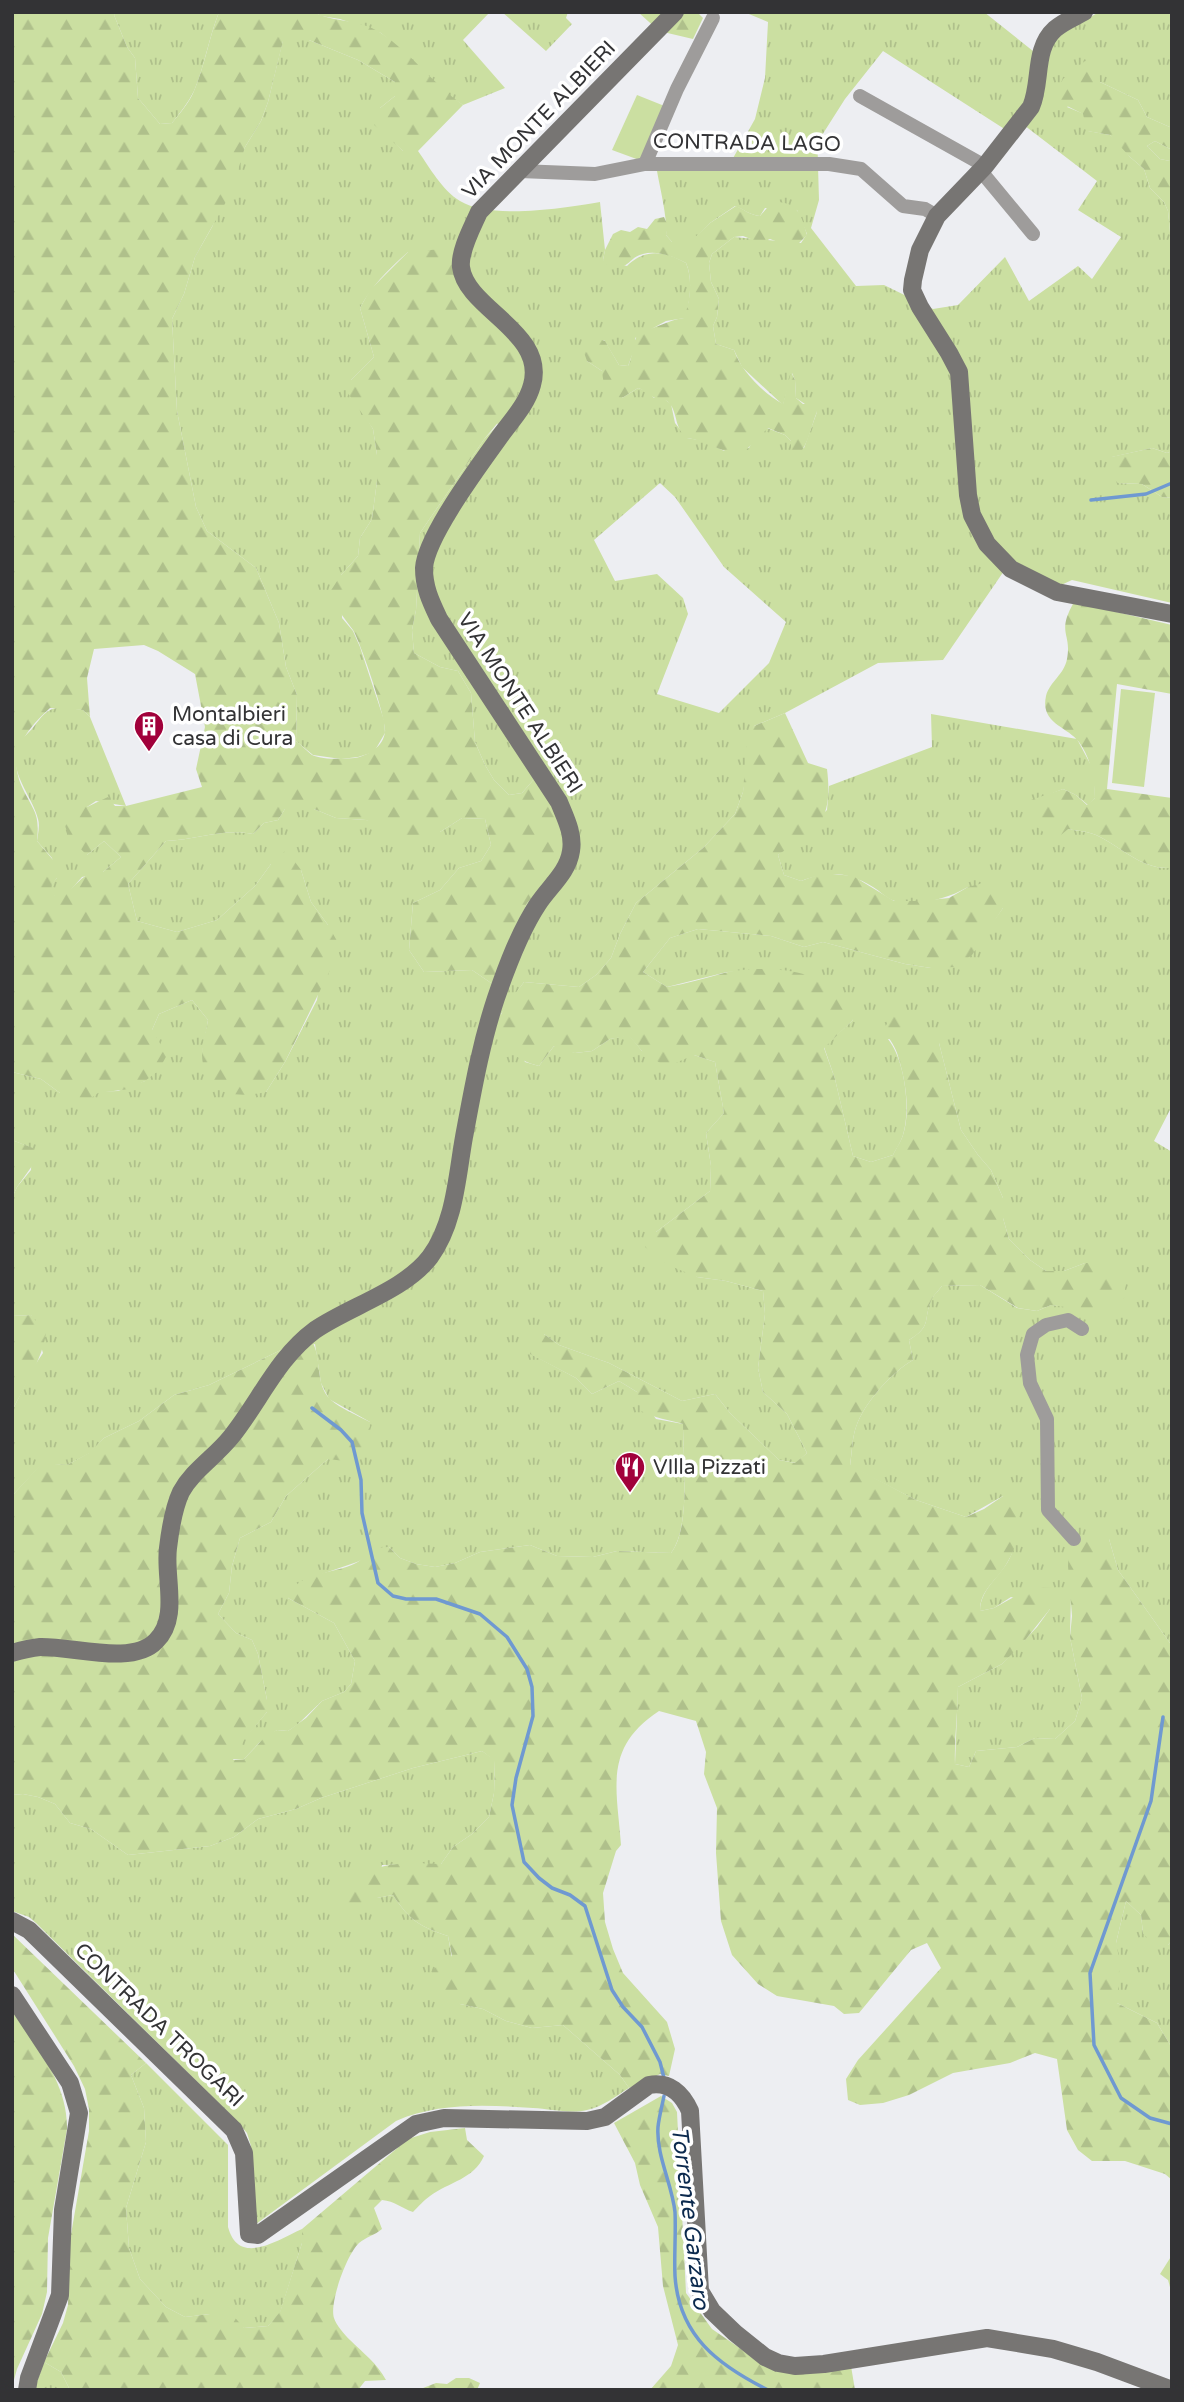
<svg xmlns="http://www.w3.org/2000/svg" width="1184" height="2402" font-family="'Varela Round',sans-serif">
<defs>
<pattern id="grass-tufts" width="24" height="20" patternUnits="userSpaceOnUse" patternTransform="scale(1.75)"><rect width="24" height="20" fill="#cbdfa1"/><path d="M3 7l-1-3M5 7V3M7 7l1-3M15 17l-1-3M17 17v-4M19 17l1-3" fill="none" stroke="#afc08b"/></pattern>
<pattern id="forest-firs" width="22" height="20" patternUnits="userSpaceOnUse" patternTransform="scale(1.75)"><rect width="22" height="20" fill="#cbdfa1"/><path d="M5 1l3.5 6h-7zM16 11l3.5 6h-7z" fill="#afc08b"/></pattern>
</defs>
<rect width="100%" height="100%" fill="#edeef2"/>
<!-- grass -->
<g fill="url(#grass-tufts)" fill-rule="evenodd">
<path d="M 115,12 L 219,12 C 209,37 204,68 194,91 C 188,103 180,113 172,123 L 160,124 L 138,98 L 135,58 L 127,47 L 114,15 Z"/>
<polygon points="314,12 490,12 463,40 505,88 463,105 442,91 403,52 381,33 340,19 321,16"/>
<polygon points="502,12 568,12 566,18 572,24 546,51"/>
<path d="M 744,12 L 984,12 L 1038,55 L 1060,35 L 1099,12 L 1172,12 L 1172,128 L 1147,117 L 1138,100 L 1100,82 L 1067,107 L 1084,114 L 1088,131 L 1110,135 L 1118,141 L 1130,157 L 1144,169 L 1150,188 L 1164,202 L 1168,211 L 1172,254 L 1172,451 L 1167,453 L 1152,448 L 1112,457 L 1118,483 L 1142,484 L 1162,497 L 1172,498 L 1172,603 L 1072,580 L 1046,592 L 1006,568 L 943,660 L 878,663 L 785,713 L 754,726 L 743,792 L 735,814 L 703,848 L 636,903 L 620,934 L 611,958 L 596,975 L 579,987 L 524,982 L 501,1014 L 525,1062 L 539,1066 L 554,1046 L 575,1053 L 592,1051 L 610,1039 L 629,1035 L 642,1051 L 694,1055 L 715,1062 L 724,1113 L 706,1133 L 711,1166 L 710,1191 L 656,1232 L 697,1277 L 726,1281 L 763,1291 L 765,1314 L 758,1368 L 763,1392 L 787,1414 L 807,1453 L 796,1463 L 779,1460 L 730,1413 L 715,1394 L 682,1401 L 609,1363 L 559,1345 L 544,1334 L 531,1354 L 576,1378 L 592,1394 L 619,1381 L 637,1392 L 656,1419 L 683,1424 C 683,1458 691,1527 671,1553 L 617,1551 L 593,1557 L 557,1556 L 530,1545 L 480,1552 L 455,1563 L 435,1567 L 416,1564 L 400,1558 L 389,1547 L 357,1562 L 319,1575 L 288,1598 L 334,1623 L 355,1661 L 351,1684 L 344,1692 L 322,1701 L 297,1725 L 288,1731 L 277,1730 L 259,1743 L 243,1760 L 232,1759 L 243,1740 L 267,1712 L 267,1700 L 258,1654 L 252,1640 L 236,1633 L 218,1614 L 229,1593 L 232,1566 L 240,1538 L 271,1522 L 286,1496 L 370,1422 L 329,1399 L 321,1383 L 315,1344 L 283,1349 L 209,1385 L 174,1395 L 139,1421 L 104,1438 L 90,1453 L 67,1465 L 42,1464 L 12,1496 L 12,1411 L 35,1365 L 43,1353 L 31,1315 L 12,1316 L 12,1198 L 17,1187 L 31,1170 L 32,1148 L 12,1140 L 12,1072 L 41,1079 L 60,1093 L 118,1091 L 145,1081 L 152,1030 L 159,1014 L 192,1000 L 208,1020 L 202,1053 L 266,1092 L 285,1062 L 317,1000 L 328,925 L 311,902 L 301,870 L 271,864 L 255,886 L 217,920 L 177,932 L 137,921 L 128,884 L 166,841 C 197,840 223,828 253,834 L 264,823 L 278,820 L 285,809 L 314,809 L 336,818 L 366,820 L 440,832 L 462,818 L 485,819 L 491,845 L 481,861 L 459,868 L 440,890 L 413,903 L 409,950 L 424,972 L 472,970 L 494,985 L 527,903 L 542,889 L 535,778 L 522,793 L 509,795 L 494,780 L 485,765 L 475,742 L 471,693 L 458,671 L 440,667 L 414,653 L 412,630 L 416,610 L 420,533 L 485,438 L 498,425 L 420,252 L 408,252 C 389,269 372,285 360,308 L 374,357 L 351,380 L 364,414 L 373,429 L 377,455 L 377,481 L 372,519 L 360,538 L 358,556 L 341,575 L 342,618 L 353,631 L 360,647 L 384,720 L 385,733 L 374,752 L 358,757 L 341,759 L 313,755 L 296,741 L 297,695 L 286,667 L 279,623 L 256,568 L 207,531 L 196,507 L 177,411 L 172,319 L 184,294 L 195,257 L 212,227 L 245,147 L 261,121 L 268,102 L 283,40 L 309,40 L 358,60 L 395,82 L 395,96 L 380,108 L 390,138 L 403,151 L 418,151 C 430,168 442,190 460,201 C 492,220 564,208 600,202 L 605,250 L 603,260 L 627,266 C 645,248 665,251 686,263 C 693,279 690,302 685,318 L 666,321 L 635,338 L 635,347 L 628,366 L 619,365 L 604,340 L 587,361 L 602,371 L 622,398 L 638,388 L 647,391 L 654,398 L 663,398 L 671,404 L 675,423 L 687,438 L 705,441 L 724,451 L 749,448 L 753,440 L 767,428 L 785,435 L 791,441 L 791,451 L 804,448 L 817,412 L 796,398 L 795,380 L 792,373 L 783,405 L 742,367 L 734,350 L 716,344 L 713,326 L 717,317 L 719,299 L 711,282 L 709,263 L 712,254 L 734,237 L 801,243 L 807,234 L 797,210 L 765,208 L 760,216 C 750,215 745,210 735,206 L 710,223 L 691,242 L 672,242 L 666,235 C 668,220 660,188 657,171 L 818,166 L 819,200 L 811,228 L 856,286 L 884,285 L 933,309 L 958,305 L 1005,257 L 1029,301 L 1078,266 L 1092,279 L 1121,237 L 1078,210 L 1097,181 L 1016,119 L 1006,130 L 883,51 L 845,99 L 817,143 L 818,160 L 732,160 L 755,119 L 765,78 L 768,22 ZM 660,483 L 675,497 L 724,567 L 786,622 L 769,663 L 719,713 L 657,694 L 688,614 L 683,598 L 657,574 L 615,581 L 594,540 Z"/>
<polygon points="1155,141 1172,150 1172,166 1170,161 1160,159 1147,146"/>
<path d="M 61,707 L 83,710 L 90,717 L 126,806 L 96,801 L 87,807 L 87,855 L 104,841 L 121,857 L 103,872 L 82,877 L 66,895 L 55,897 L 49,887 L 57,878 L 52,858 L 37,841 C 38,834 40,825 38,819 C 33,796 3,767 21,741 C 25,735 31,731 35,725 C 44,714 47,709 61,707 Z"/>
<path d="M 931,714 L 1077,739 L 1094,771 L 1095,798 L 1088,805 L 1076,795 L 1063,789 L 1048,795 L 1068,829 C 1077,831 1087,831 1096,835 C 1122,847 1141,870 1172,868 L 1172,1106 L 1154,1141 L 1172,1152 L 1172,1646 L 1118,1570 L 1109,1539 L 1071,1596 L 1070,1637 L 1082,1698 L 1075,1721 L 1055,1739 L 1035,1738 L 1017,1747 L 976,1751 L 969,1767 L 955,1764 L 958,1687 L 1002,1664 L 1037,1627 L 1050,1609 L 1011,1597 L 994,1608 L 980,1611 C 980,1586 1006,1574 1013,1550 C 1016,1539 1006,1509 1003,1496 L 966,1517 L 916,1500 L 850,1466 C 852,1453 852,1438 856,1427 C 864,1403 892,1372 913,1360 L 909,1340 C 932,1326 923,1321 931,1300 C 933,1296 939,1290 942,1286 L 980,1285 L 1017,1308 L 1037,1311 L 1051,1305 L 1062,1306 L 1085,1263 L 1064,1271 L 1046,1271 L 1030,1260 L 1009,1239 L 1003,1218 L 1003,1198 L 991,1170 L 978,1155 L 961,1130 L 939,1043 L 888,1039 C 905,1060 911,1109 903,1135 C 901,1142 896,1149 893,1155 L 871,1162 L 853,1156 L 835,1079 L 824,1047 L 853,1020 L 777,970 L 727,972 L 667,987 L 643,972 L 670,938 L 698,929 L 771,936 L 804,947 L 823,942 L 905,964 L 931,968 L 990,926 L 1003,908 L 968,887 C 947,899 920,906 895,901 C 887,899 880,891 873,887 C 846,871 829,871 801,881 L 784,875 L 778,855 L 827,810 L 829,786 L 932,747 Z"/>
<path d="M 482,1751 L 495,1760 L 494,1793 L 489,1817 L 472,1834 L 453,1847 L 441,1864 L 382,1865 L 377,1898 L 393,1895 C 410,1921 419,1926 448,1936 L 460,2004 L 483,2009 L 506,2021 L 532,2028 L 563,2025 L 620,2075 L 629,2088 C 616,2096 602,2107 587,2110 C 571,2114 550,2109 533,2108 C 488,2105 439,2102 396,2121 L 252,2227 L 251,2146 L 247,2133 L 233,2117 L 36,1923 L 29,1917 L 12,1911 L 12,1795 L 23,1794 L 38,1797 L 55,1804 L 70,1823 L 91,1829 L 128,1855 L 210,1846 L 234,1837 L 258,1819 L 296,1809 L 321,1798 L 413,1768 Z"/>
<polygon points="1126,1901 1141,1915 1143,1933 1168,1945 1172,1940 1172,2048 1157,2023 1117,2003 1116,1943"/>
<path d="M 146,2063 L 228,2145 L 228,2227 C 239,2267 277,2240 302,2229 L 302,2243 L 280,2313 L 268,2326 L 244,2328 L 210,2314 L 185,2317 L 166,2307 L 140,2279 L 129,2248 L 126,2208 L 146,2142 L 144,2108 L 131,2075 Z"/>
<polygon points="44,2362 61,2372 70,2390 34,2390"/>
</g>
<!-- forest -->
<g fill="url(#forest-firs)" fill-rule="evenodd">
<path d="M 12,12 L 115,12 L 114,15 L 127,47 L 135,58 L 138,98 L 160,124 L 172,123 C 180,113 189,103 194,91 C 204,68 209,38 219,12 L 314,12 C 333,23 358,18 381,33 C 411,53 433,84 463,105 L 418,151 L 403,151 L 372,123 L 380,108 L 395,96 L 395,82 L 358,60 L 309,40 L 283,41 L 268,102 L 261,121 L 245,147 L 231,193 L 195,257 L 184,294 L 172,319 L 177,411 L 196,507 L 207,531 L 256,568 L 279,623 L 286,667 L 297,695 L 296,741 C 301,745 307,751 312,755 C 323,760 343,759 355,758 C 369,755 383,747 385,732 C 387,720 360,641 353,630 C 344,618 336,607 328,595 L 341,575 L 358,556 L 360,538 L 372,519 L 377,481 L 377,455 L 373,429 L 347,392 L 351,380 L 374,357 L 360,308 L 370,290 L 408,252 L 442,249 L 462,258 L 467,276 L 523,351 L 521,376 L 517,395 L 511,407 L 485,438 L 420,533 L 416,610 L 412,630 L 414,653 L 440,667 L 458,671 L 471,693 L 475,742 L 485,765 L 494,780 L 509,795 L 522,793 L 535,778 L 552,800 L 566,850 L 542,889 L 527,903 L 494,985 L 472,970 L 424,972 L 409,950 L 413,903 L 440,890 L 459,868 L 481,861 L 491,845 L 485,819 L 462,818 L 440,832 L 420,837 L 403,836 L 366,820 L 336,818 L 314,809 L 285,809 L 278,820 L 264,823 L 253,834 C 223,828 197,840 166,841 L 128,884 L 137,921 L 177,932 L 217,920 L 255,886 L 271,864 L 286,850 L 301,870 L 311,902 L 328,925 L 341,948 L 285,1062 L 266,1092 C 233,1099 203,1094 202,1054 C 202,1043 206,1031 208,1020 L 192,1000 L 159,1014 L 152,1030 L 167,1055 L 158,1071 L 145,1081 L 129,1089 L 98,1093 L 83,1104 L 60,1093 L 41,1079 L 12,1072 ZM 144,645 L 158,651 L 195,674 L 205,727 L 196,769 L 202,787 L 126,806 L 115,806 L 108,797 L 87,807 L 77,802 L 66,805 C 59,828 71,840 87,855 L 104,841 L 121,857 L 103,872 C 78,870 77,893 55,896 L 50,887 L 57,878 L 59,867 L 37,841 C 40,813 34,812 23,789 C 6,755 25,731 50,708 L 83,710 L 90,717 L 87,678 L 94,649 Z"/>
<polygon points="638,12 697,12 703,18 693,39 659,31"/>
<polygon points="1085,61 1099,68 1100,82 1138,100 1147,117 1172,128 1172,150 1155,141 1147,146 1160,159 1170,161 1172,166 1172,254 1168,211 1164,202 1150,188 1144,169 1130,157 1110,135 1087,131 1083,114 1053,99 1063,79"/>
<path d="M 772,202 C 797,201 801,213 807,235 L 794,248 L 785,249 L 778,242 L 770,239 L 761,243 L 743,236 L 734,237 L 712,254 L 709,263 L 711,282 L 719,299 L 717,317 L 713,326 L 716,344 L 734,350 C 741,371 764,394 783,404 L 791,372 L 795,380 L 796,398 L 803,404 L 813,404 L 817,412 C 810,428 808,452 791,460 L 791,441 L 785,435 L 768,428 L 742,454 C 722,454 708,440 686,438 C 675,426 678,420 672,407 C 667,397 661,401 653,397 C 647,394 644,390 638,388 L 622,398 C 605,396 604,387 602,371 L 587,361 L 581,344 L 587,336 L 605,341 L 619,365 L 628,366 C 634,354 632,340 640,331 C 656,329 668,320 684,318 C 690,302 693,279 686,263 C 675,257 657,250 643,254 C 627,258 632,269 609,268 L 603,260 L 605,250 L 613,234 L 621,230 L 630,232 L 638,227 L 647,229 L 655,219 L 664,217 L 668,226 L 666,235 L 672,242 L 690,242 L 710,223 L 736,206 C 745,210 750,215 760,216 Z"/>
<polygon points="1152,448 1167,453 1172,451 1172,498 1162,497 1142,484 1118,483 1106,472 1111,457"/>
<path d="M 1074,602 L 1172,625 L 1172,694 L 1117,684 L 1107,789 L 1172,798 L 1172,868 C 1141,870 1122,847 1096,835 C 1087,831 1077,831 1068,829 L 1054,841 L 1023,815 L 1031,800 L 1063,789 L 1076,795 L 1087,805 L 1095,798 C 1094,777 1091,759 1079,742 C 1067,726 1040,724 1046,696 C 1050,681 1064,675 1067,659 C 1072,632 1056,634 1074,602 Z"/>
<path d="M 785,713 L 808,763 L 827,769 C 830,794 830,820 807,837 C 798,844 787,848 778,855 L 784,875 L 801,881 L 823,873 L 853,876 L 894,901 L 920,901 L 949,898 L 968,887 L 987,882 L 1004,890 L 1003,908 L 972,955 L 955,967 L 931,968 L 905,964 L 823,942 L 804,947 L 771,936 L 698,929 L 670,938 L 643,972 L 667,987 C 686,984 705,978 724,973 C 759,965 823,967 845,1000 C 849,1005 851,1014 853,1020 L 824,1048 L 835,1079 L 853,1156 L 871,1162 L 893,1155 C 896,1148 901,1142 903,1135 C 911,1110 905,1077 897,1053 C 894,1044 888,1038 884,1029 L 892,1015 L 917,1020 L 939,1043 L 961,1130 L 978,1155 L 991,1170 L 1003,1198 L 1003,1218 L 1009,1239 L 1030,1260 L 1046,1271 L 1064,1271 L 1085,1263 L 1108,1263 L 1126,1281 L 1124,1298 L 1111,1309 L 1086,1310 L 1051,1305 L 1037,1311 L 1018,1308 L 980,1285 L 942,1286 C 939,1290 933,1296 931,1301 C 923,1321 932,1326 909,1340 L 913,1360 C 892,1372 864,1403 856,1427 C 852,1438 852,1453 850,1465 L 916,1500 L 966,1517 L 984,1509 L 1003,1496 L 1017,1503 C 1021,1524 1019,1544 1007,1563 C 997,1581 980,1589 980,1611 L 994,1608 L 1032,1587 L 1053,1588 L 1050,1609 L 1022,1644 L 1002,1664 L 958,1687 C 958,1713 954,1738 955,1764 L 969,1767 L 976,1751 L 1017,1747 L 1035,1738 L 1055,1739 L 1075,1721 L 1082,1698 L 1070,1637 L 1072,1616 L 1068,1566 L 1069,1548 L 1090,1536 L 1109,1539 L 1118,1570 L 1172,1646 L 1172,1940 L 1168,1945 L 1156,1948 L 1143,1933 L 1141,1915 L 1126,1901 L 1116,1943 L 1120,1962 L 1117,2003 L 1157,2023 L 1172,2048 L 1172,2180 L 1165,2174 L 1125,2161 L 1092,2161 L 1078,2150 L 1067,2130 L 1057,2059 L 1035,2053 L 1010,2063 L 953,2073 L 909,2095 L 883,2103 L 860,2105 L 848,2100 L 846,2079 L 858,2060 L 941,1968 L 927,1943 L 911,1950 L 859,2013 L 844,2014 L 834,2006 L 777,1996 L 758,1984 L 732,1955 L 721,1921 L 716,1853 L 717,1808 L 704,1774 L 706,1752 L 696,1721 L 659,1711 C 603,1748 617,1788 621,1845 L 616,1851 L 603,1893 L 605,1922 L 613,1949 L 623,1973 L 667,2022 L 675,2049 L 669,2076 L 660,2074 L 629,2088 L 620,2075 L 563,2025 L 532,2028 L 506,2021 L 483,2009 L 460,2004 L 434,1988 L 432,1970 L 452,1956 L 448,1936 C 419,1926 410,1921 393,1895 L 377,1898 L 363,1912 L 332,1908 L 336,1892 C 376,1862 392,1862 441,1864 L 453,1847 L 472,1834 L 489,1817 L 494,1793 L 495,1761 L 482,1751 L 413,1768 L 321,1798 L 296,1809 L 258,1819 L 234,1837 L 210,1846 L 128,1855 L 91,1829 L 70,1823 L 55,1804 L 38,1797 L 23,1794 L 12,1795 L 12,1496 L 42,1463 L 67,1465 L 89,1453 L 104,1438 L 139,1421 L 174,1395 L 209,1385 L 283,1349 L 309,1338 C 324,1353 313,1384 331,1400 C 341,1409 357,1415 370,1422 L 370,1442 L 353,1462 L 328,1459 L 286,1496 L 271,1522 L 240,1538 L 232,1566 L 229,1593 L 218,1614 L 236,1633 L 252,1640 L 258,1654 L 267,1700 L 267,1712 L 244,1740 L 233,1760 L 243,1760 L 267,1735 L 277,1730 L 288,1731 L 306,1718 L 322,1701 L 344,1692 L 351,1684 L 355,1661 L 334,1623 L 288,1598 C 297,1570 334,1575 356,1563 C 362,1560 367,1553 372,1548 L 389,1547 L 400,1558 L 416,1564 L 435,1567 L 455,1563 L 480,1552 L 530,1545 L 557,1556 L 593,1557 L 617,1551 L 671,1553 C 691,1528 683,1458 683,1424 C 669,1420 655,1418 641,1411 L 637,1392 L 619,1381 L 592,1394 L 576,1378 L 530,1354 L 533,1332 L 544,1334 L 559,1345 L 609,1363 L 682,1401 L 715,1394 L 730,1413 L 779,1460 L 795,1463 L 807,1453 L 787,1414 L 763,1392 L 758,1368 L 765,1314 L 763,1291 L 726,1281 L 697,1277 L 668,1265 L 645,1247 L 656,1232 L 710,1191 L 711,1166 L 706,1133 L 724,1113 L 715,1062 L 694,1055 L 666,1067 L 642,1051 L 629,1036 L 610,1039 L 592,1051 L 575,1053 L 560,1051 L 554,1046 L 539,1066 C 516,1060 491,1043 501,1015 C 506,1003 517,992 524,982 L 579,987 L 596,975 L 611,958 L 620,934 L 636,903 L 703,848 L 735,814 L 743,792 L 747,740 L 754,726 Z"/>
<polygon points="12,1140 33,1148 37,1159 17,1187 12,1198"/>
<path d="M 31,1315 L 46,1333 C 42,1360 25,1385 12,1411 L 12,1316 Z"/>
<path d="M 12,1934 L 146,2063 L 131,2075 L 144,2108 L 146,2142 L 126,2208 L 129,2248 L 140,2279 L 166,2307 L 185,2317 L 210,2314 L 224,2305 L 244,2328 L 268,2326 L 280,2312 L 302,2243 L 302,2229 L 408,2139 L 430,2132 L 465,2128 L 467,2140 L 484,2156 C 474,2179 449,2182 430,2196 C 424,2200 418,2207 413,2212 C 401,2208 395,2201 382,2200 L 374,2208 L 382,2229 C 375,2235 366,2237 359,2243 C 347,2254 329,2303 334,2318 C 336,2325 345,2335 350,2340 C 363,2353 377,2363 386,2380 L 365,2381 L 358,2390 L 70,2390 L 61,2372 L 44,2362 L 63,2323 L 68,2305 L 70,2240 L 89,2131 L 89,2109 L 85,2089 L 74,2066 L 12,1968 Z"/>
<path d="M 12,2009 C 36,2046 68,2083 67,2129 L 48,2238 L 47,2292 L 42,2314 L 17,2369 L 12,2387 Z"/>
<polygon points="661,2096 672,2103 677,2112 686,2293 712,2329 766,2366 851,2366 855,2390 650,2390 671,2366 678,2345 663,2286 658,2227 640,2185 635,2163 614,2123"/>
<polygon points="1172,2255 1172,2294 1168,2280 1160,2274"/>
<polygon points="456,2378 469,2378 480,2383 477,2390 418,2390 436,2383 447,2384"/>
</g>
<!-- pitch -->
<g fill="#cbdfa1">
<polygon points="637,95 667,107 642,161 612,150"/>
<polygon points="1121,689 1155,693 1144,787 1112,783"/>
</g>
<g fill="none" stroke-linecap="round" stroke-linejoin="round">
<!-- stream -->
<g stroke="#6f99d1" stroke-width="3.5">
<polyline points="1091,500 1146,494 1172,483"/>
<polyline points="312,1408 341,1430 352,1442 361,1480 362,1513 378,1583 393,1596 406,1599 436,1599 480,1614 507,1637 527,1669 532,1687 533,1716 516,1778 512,1805 524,1862 539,1878 552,1888 570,1895 585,1906 612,1990 623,2007 642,2027 660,2062 664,2078"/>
<polyline points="1163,1717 1151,1801 1090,1973 1094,2045 1121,2098 1150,2118 1172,2124"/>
<path d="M 664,2096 C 662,2106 659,2117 658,2127 C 656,2155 672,2184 675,2212 C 676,2233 674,2255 675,2276 C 679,2336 718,2365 768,2390"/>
</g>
<!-- street -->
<g stroke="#9e9c9b" stroke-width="14">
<polyline points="860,96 985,166"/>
<polyline points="645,164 677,89 713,18"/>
<polyline points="980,170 1033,234"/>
<polyline points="520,171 595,174 645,164 829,164 861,169 903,206 925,209 937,216"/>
<polyline points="1074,1539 1048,1510 1047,1419 1030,1383 1027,1355 1033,1334 1046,1325 1068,1320 1082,1329"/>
</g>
<!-- secondary -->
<g stroke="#777573" stroke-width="18">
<path d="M 1084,12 C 1075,17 1063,22 1055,29 C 1033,49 1042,82 1031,107 L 985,166 L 937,216 L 920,250 L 913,280 L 912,290 L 920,307 L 949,353 L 959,372 L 968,495 L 972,515 L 987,544 L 1011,569 L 1057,592 L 1172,614"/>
<path d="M 12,1653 C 22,1650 30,1648 40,1647 C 73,1646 132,1666 156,1641 C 180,1618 164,1577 168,1548 C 170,1531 174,1507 181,1492 C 193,1470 215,1457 231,1437 C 260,1401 277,1358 315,1330 C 350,1306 404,1291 430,1257 C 455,1223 457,1176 464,1137 C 473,1089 481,1043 496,998 C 507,966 520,931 538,904 C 550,886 568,872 571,851 C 574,834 565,817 559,802 L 439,619 C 431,602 424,588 424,568 C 426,536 481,463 501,435 C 512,420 527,404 532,385 C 547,332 466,309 461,267 C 459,251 473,226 479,212 L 675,12"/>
<path d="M 12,1921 L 29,1930 L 234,2130 L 244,2153 L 249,2234 L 258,2235 L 416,2124 L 444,2118 L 587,2121 L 605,2117 L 649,2085 C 669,2081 682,2093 690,2111 L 700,2291 L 712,2311 L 735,2333 L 765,2357 L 778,2363 L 795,2366 L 824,2364 L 987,2338 L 1053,2349 L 1097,2362 L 1172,2390"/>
<polyline points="12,1995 70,2083 79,2113 63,2210 60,2295 29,2378 27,2390"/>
</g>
</g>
<!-- icons -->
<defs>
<g id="building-pin" transform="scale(1.575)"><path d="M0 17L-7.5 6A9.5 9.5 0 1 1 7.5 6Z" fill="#a1013b" stroke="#fff"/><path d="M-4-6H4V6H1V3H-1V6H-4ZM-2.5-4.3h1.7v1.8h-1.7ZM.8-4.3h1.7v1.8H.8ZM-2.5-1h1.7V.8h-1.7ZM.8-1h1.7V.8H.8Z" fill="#fff"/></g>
<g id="restaurant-pin" transform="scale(1.575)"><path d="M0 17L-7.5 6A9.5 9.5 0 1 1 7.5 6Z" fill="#a1013b" stroke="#fff"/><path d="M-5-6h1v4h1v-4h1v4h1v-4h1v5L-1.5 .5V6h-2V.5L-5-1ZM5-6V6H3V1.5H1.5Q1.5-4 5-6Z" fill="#fff"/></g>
</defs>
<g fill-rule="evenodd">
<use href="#building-pin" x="149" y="726"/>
<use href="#restaurant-pin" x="630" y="1467"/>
</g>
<g text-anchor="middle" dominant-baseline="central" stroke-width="7" stroke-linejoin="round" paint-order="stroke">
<!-- street labels -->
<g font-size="21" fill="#333335" stroke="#fff">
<text transform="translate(539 120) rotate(-46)">VIA MONTE ALBIERI</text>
<text transform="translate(747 143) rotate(1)">CONTRADA LAGO</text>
<text transform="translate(520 703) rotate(57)">VIA MONTE ALBIERI</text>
<text transform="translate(159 2025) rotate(44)">CONTRADA TROGARI</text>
</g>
<!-- poi labels -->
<g font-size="21" fill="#333335" stroke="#fff" text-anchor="start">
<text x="172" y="714">Montalbieri<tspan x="172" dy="24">casa di Cura</tspan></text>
<text x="653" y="1467">VIlla Pizzati</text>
</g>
<!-- water labels -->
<g font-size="23" font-style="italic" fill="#0b294d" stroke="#fff">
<text transform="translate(690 2218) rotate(83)">Torrente Garzaro</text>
</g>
</g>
<!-- border -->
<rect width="1184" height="2402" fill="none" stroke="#333335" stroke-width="28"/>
</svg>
